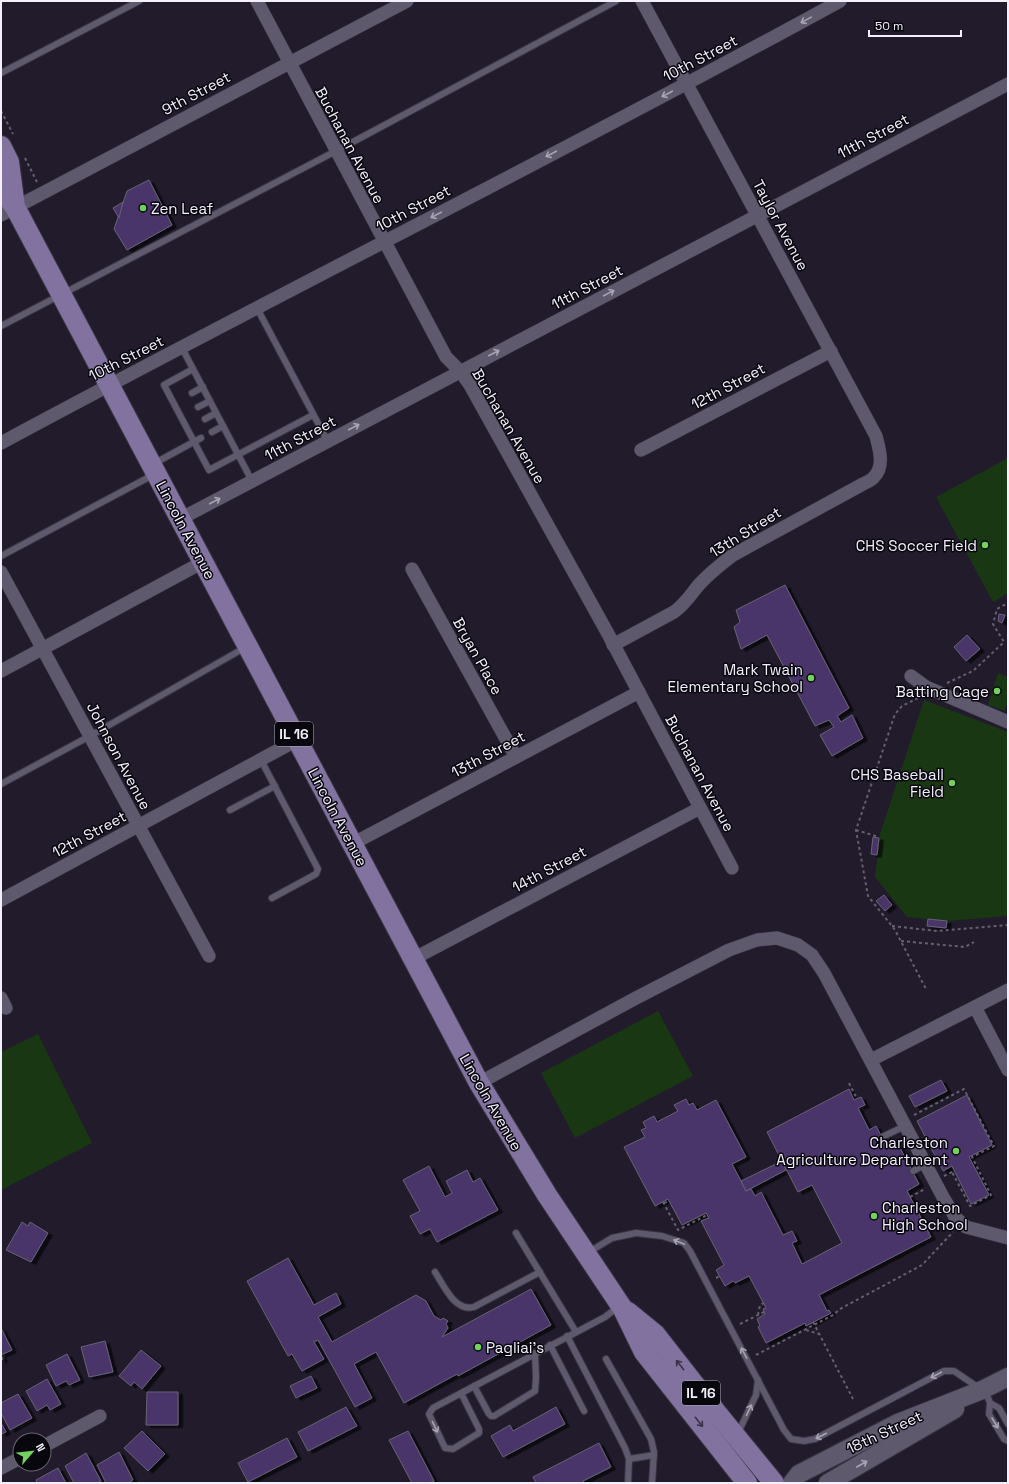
<svg xmlns="http://www.w3.org/2000/svg" width="1009" height="1484" font-family="'Space Grotesk',sans-serif">
<defs>
<filter id="shadow"><feDropShadow dx="4.5" dy="2.5" stdDeviation="0" flood-color="#0009"/></filter>
</defs>
<rect width="100%" height="100%" fill="#211b2c"/>
<!-- green -->
<g fill="#1a3714">
<polygon points="1008,458 1008,593 993,602 936,497"/>
<polygon points="998,673 1008,677 1008,700 1005,711 988,705"/>
<polygon points="924,700 1008,732 1008,916 947,921 907,917 875,877 880,834"/>
<polygon points="658,1011 693,1076 575,1138 541,1073"/>
<polygon points="38,1034 92,1143 1,1190 1,1052"/>
</g>
<!-- building -->
<g fill="#493469" stroke="#686276" filter="url(#shadow)">
<polygon points="149,180 172,225 127,250 114,229 127,191"/>
<polygon points="123,202 119,218 113,208"/>
<polygon points="785,585 849,708 837,716 841,722 852,715 863,738 832,756 820,735 834,727 829,720 815,726 767,635 741,649 734,627 740,622 736,610"/>
<polygon points="999,614 1005,615 1002,623 998,621"/>
<polygon points="967,635 980,649 966,661 954,647"/>
<polygon points="873,837 879,838 877,855 871,854"/>
<polygon points="884,895 892,905 885,911 876,901"/>
<polygon points="928,919 947,921 946,928 927,926"/>
<polygon points="941,1080 947,1091 915,1107 909,1096"/>
<polygon points="849,1089 854,1100 861,1097 865,1105 858,1108 869,1130 876,1126 888,1149 898,1144 919,1184 907,1191 931,1237 819,1295 827,1311 829,1310 831,1313 806,1326 805,1323 766,1343 758,1327 760,1326 757,1319 765,1314 763,1309 766,1308 749,1276 735,1283 733,1281 725,1286 716,1270 724,1265 701,1221 709,1218 706,1213 682,1225 668,1199 655,1206 624,1147 645,1137 641,1130 646,1128 643,1122 654,1116 657,1122 678,1111 674,1105 686,1099 689,1105 693,1103 697,1110 716,1100 746,1157 732,1164 741,1181 746,1191 751,1189 755,1196 761,1192 783,1235 792,1231 797,1241 792,1243 802,1264 842,1243 812,1185 798,1192 767,1132"/>
<polygon points="967,1095 992,1145 969,1157 989,1195 971,1204 952,1166 943,1171 917,1121"/>
<polygon points="782,1161 786,1170 746,1191 741,1181"/>
<polygon points="429,1166 445,1197 452,1193 446,1181 467,1170 473,1182 480,1178 498,1210 437,1242 430,1229 420,1234 410,1216 420,1211 403,1180"/>
<polygon points="22,1222 28,1226 30,1222 48,1233 31,1262 6,1250"/>
<polygon points="288,1258 314,1305 336,1293 341,1304 318,1317 332,1342 416,1295 426,1301 434,1316 441,1320 443,1318 448,1321 446,1324 448,1328 442,1337 531,1289 551,1325 458,1376 457,1374 404,1403 376,1352 354,1364 372,1398 355,1407 318,1340 314,1342 324,1359 302,1371 292,1354 288,1356 247,1281"/>
<polygon points="1,1328 12,1350 1,1355 3,1359 1,1361"/>
<polygon points="105,1341 113,1372 89,1377 81,1347"/>
<polygon points="141,1350 161,1366 142,1389 134,1382 131,1386 119,1376"/>
<polygon points="67,1354 80,1380 69,1385 66,1381 56,1386 46,1365"/>
<polygon points="311,1376 317,1388 296,1398 290,1386"/>
<polygon points="47,1379 61,1404 50,1410 47,1405 37,1411 26,1391"/>
<polygon points="147,1392 178,1392 178,1425 146,1425"/>
<polygon points="18,1394 32,1418 10,1430 1,1413 1,1403"/>
<polygon points="346,1407 357,1426 308,1451 298,1432"/>
<polygon points="556,1407 565,1424 503,1457 491,1436 510,1425 513,1431"/>
<polygon points="1,1423 6,1432 1,1434"/>
<polygon points="142,1431 165,1454 148,1471 124,1448"/>
<polygon points="408,1431 434,1481 429,1483 412,1483 389,1440"/>
<polygon points="287,1438 297,1457 248,1482 238,1463"/>
<polygon points="599,1443 611,1467 583,1481 584,1483 536,1483 533,1477"/>
<polygon points="119,1452 133,1480 128,1483 106,1483 97,1465"/>
<polygon points="86,1453 101,1481 96,1483 74,1483 65,1466"/>
<polygon points="58,1468 66,1483 37,1483 36,1480"/>
</g>
<g fill="none" stroke-linecap="round" stroke-linejoin="round">
<!-- lane casing -->
<g stroke="#393542" stroke-width="8">
<g id="lane">
<polyline points="1,73 139,1"/>
<polyline points="257,308 328,442"/>
<polyline points="1,326 336,151 616,1"/>
<polyline points="182,348 252,481"/>
<polyline points="193,369 164,385 209,470 313,415"/>
<polyline points="192,393 203,387"/>
<polyline points="198,407 210,401"/>
<polyline points="205,419 216,413"/>
<polyline points="212,432 223,426"/>
<polyline points="155,463 201,438"/>
<polyline points="1,556 153,475"/>
<polyline points="261,760 318,869 316,874 272,898"/>
<polyline points="1,784 90,736 246,647"/>
<polyline points="230,810 275,786"/>
<polyline points="882,1137 905,1126"/>
<polyline points="913,1171 926,1164"/>
<polyline points="516,1233 576,1332"/>
<polyline points="589,1252 612,1238 636,1233 662,1236 684,1243 690,1251 784,1430 791,1439 804,1441 815,1439 944,1371 954,1371 979,1388"/>
<path d="M 435,1272 C 444,1286 455,1312 474,1307 L 540,1272"/>
<polyline points="567,1336 625,1448 629,1459 628,1483"/>
<polyline points="550,1345 584,1411"/>
<polyline points="606,1359 651,1439 654,1452 652,1483"/>
<polyline points="474,1386 489,1414 491,1416 494,1416 535,1391 536,1378 535,1353"/>
<polyline points="985,1390 990,1403 989,1414 1004,1439 1008,1441"/>
<polyline points="461,1393 479,1429 479,1433 453,1449 445,1448 429,1414 433,1408 605,1317 618,1307"/>
<polyline points="990,1403 999,1408 1008,1424"/>
<polyline points="738,1433 756,1395 758,1380"/>
<polyline points="629,1459 654,1455"/>
</g>
</g>
<!-- street casing -->
<g stroke="#393542" stroke-width="14">
<g id="street">
<polyline points="257,1 446,357 460,371 470,385 607,632 732,868"/>
<polyline points="1,215 407,1"/>
<path d="M 1,443 C 279,293 563,153 840,1"/>
<polyline points="641,450 831,351"/>
<polyline points="180,519 1008,84"/>
<polyline points="412,569 516,757"/>
<polyline points="1,572 209,956"/>
<path d="M 613,645 L 674,612 C 684,605 690,596 697,587 C 708,574 720,565 733,555 L 863,484 C 867,482 872,480 874,477 C 885,466 879,448 876,436 L 642,1"/>
<polyline points="1,671 203,562"/>
<polyline points="911,676 926,687 1008,722"/>
<polyline points="352,844 639,692"/>
<polyline points="1,900 297,740"/>
<polyline points="413,959 700,808"/>
<polyline points="1,998 6,1008"/>
<polyline points="975,1007 1008,1070"/>
<polyline points="871,1060 1008,990"/>
<polyline points="479,1083 636,998 729,950 757,940 777,938 798,945 812,955 824,973 943,1197 955,1217 966,1227 1008,1238"/>
<polyline points="44,1446 100,1416"/>
<polyline points="1,1468 20,1458"/>
</g>
</g>
<!-- secondary casing -->
<g stroke="#393542" stroke-width="20">
<g id="secondary">
<polyline points="792,1483 799,1474 898,1423 982,1390 1008,1377"/>
<polyline points="828,1483 955,1409"/>
</g>
</g>
<!-- primary casing -->
<g stroke="#393542" stroke-width="22">
<g id="primary">
<polyline points="1,146 9,162 15,207"/>
<polyline points="1,189 15,207 479,1083 547,1195 623,1309 644,1352 747,1483"/>
<polyline points="628,1312 655,1334 716,1412 774,1483"/>
</g>
</g>
<!-- path -->
<g stroke="#65606f" stroke-width="2" stroke-dasharray="3 3" stroke-linecap="butt">
<polyline points="1,111 13,134"/>
<polyline points="25,158 37,182"/>
<polyline points="947,683 973,671 1004,642 993,624 997,609 1008,603"/>
<polyline points="918,698 902,706 895,714 856,830 868,896 895,930 926,989"/>
<polyline points="856,830 879,837"/>
<polyline points="892,926 937,931 1008,925"/>
<polyline points="901,941 965,947 974,942"/>
<polyline points="849,1083 857,1099"/>
<polyline points="914,1115 964,1089 994,1146 972,1157 991,1195 970,1206 952,1172"/>
<polyline points="944,1176 954,1171"/>
<polyline points="910,1197 925,1189"/>
<polyline points="663,1202 678,1230 707,1215"/>
<polyline points="664,1203 669,1201"/>
<polyline points="716,1278 720,1276"/>
<polyline points="758,1315 760,1305 764,1303"/>
<polyline points="813,1322 853,1399"/>
<polyline points="740,1324 764,1312"/>
<polyline points="806,1330 819,1334"/>
<polyline points="756,1355 833,1315 840,1309 922,1265 953,1232"/>
</g>
<!-- lane -->
<use href="#lane" stroke="#5f596d" stroke-width="6"/>
<!-- street -->
<use href="#street" stroke="#5f596d" stroke-width="13"/>
<!-- secondary -->
<use href="#secondary" stroke="#5f596d" stroke-width="18"/>
<!-- primary -->
<use href="#primary" stroke="#82729f" stroke-width="20"/>
</g>
<!-- one-way arrows -->
<defs><path id="oneway-shaft" d="M-6 0H5M1.5-3L5.5 0L1.5 3" fill="none" stroke-width="1.6" stroke-linecap="round" stroke-linejoin="round"/></defs>
<g stroke="#a9a4b4">
<use href="#oneway-shaft" transform="translate(806 20) rotate(151)"/>
<use href="#oneway-shaft" transform="translate(667 94) rotate(152)"/>
<use href="#oneway-shaft" transform="translate(551 154) rotate(152)"/>
<use href="#oneway-shaft" transform="translate(436 215) rotate(152)"/>
<use href="#oneway-shaft" transform="translate(609 293) rotate(-28)"/>
<use href="#oneway-shaft" transform="translate(494 353) rotate(-27)"/>
<use href="#oneway-shaft" transform="translate(354 427) rotate(-28)"/>
<use href="#oneway-shaft" transform="translate(215 501) rotate(-28)"/>
<use href="#oneway-shaft" transform="translate(679 1242) rotate(-158)"/>
<use href="#oneway-shaft" transform="translate(744 1353) rotate(-118)"/>
<use href="#oneway-shaft" transform="translate(936 1375) rotate(152)"/>
<use href="#oneway-shaft" transform="translate(749 1410) rotate(-65)"/>
<use href="#oneway-shaft" transform="translate(995 1423) rotate(59)"/>
<use href="#oneway-shaft" transform="translate(435 1427) rotate(65)"/>
<use href="#oneway-shaft" transform="translate(821 1436) rotate(153)"/>
<use href="#oneway-shaft" transform="translate(862 1464) rotate(-30)"/>
</g>
<g stroke="#393248">
<use href="#oneway-shaft" transform="translate(680 1365) rotate(-128)"/>
<use href="#oneway-shaft" transform="translate(699 1422) rotate(52)"/>
</g>
<!-- markers -->
<g fill="#71d25e" stroke="#09070e" stroke-width="1.5">
<circle cx="143" cy="208" r="4"/>
<circle cx="985" cy="545" r="4"/>
<circle cx="811" cy="678" r="4"/>
<circle cx="997" cy="691" r="4"/>
<circle cx="952" cy="783" r="4"/>
<circle cx="956" cy="1151" r="4"/>
<circle cx="874" cy="1216" r="4"/>
<circle cx="478" cy="1347" r="4"/>
</g>
<g text-anchor="middle" dominant-baseline="central" stroke-width="3" stroke-linejoin="round" paint-order="stroke">
<!-- shield labels -->
<g fill="#09070e" stroke="#adaab5" stroke-width="1">
<rect x="275" y="722" width="38" height="24" rx="3"/>
<rect x="682" y="1381" width="38" height="24" rx="3"/>
</g>
<g font-size="14" font-weight="bold" fill="#f3f0fc">
<text x="294" y="734">IL 16</text>
<text x="701" y="1393">IL 16</text>
</g>
<!-- street labels -->
<g font-size="15" fill="#f3f0fc" stroke="#09070e">
<text transform="translate(700 58) rotate(-28)">10th Street</text>
<text transform="translate(196 93) rotate(-28)">9th Street</text>
<text transform="translate(873 136) rotate(-28)">11th Street</text>
<text transform="translate(350 145) rotate(62)">Buchanan Avenue</text>
<text transform="translate(413 208) rotate(-28)">10th Street</text>
<text transform="translate(781 225) rotate(62)">Taylor Avenue</text>
<text transform="translate(587 287) rotate(-28)">11th Street</text>
<text transform="translate(126 358) rotate(-27)">10th Street</text>
<text transform="translate(728 386) rotate(-28)">12th Street</text>
<text transform="translate(509 426) rotate(60)">Buchanan Avenue</text>
<text transform="translate(300 438) rotate(-28)">11th Street</text>
<text transform="translate(186 530) rotate(62)">Lincoln Avenue</text>
<text transform="translate(745 532) rotate(-32)">13th Street</text>
<text transform="translate(478 656) rotate(61)">Bryan Place</text>
<text transform="translate(488 754) rotate(-28)">13th Street</text>
<text transform="translate(119 756) rotate(62)">Johnson Avenue</text>
<text transform="translate(700 773) rotate(62)">Buchanan Avenue</text>
<text transform="translate(338 817) rotate(62)">Lincoln Avenue</text>
<text transform="translate(89 834) rotate(-28)">12th Street</text>
<text transform="translate(549 869) rotate(-28)">14th Street</text>
<text transform="translate(491 1102) rotate(60)">Lincoln Avenue</text>
<text transform="translate(884 1432) rotate(-25)">18th Street</text>
</g>
<!-- poi labels -->
<g font-size="15" fill="#f3f0fc" stroke="#09070e" text-anchor="end">
<text x="151" y="208" text-anchor="start">Zen Leaf</text>
<text x="977" y="545">CHS Soccer Field</text>
<text x="803" y="669">Mark Twain<tspan x="803" dy="17">Elementary School</tspan></text>
<text x="989" y="691">Batting Cage</text>
<text x="944" y="774">CHS Baseball<tspan x="944" dy="17">Field</tspan></text>
<text x="948" y="1142">Charleston<tspan x="948" dy="17">Agriculture Department</tspan></text>
<text x="882" y="1207" text-anchor="start">Charleston<tspan x="882" dy="17">High School</tspan></text>
<text x="486" y="1347" text-anchor="start">Pagliai's</text>
</g>
</g>
<!-- border -->
<rect width="1009" height="1484" fill="none" stroke="#f3f0fc" stroke-width="4"/>
<!-- north arrow -->
<g transform="translate(32 1452) rotate(62)"><circle r="19" fill="#09070e" stroke="#67646d"/>
<path d="M0-3L7 15L0 10L-7 15Z" fill="#71d25e"/>
<text y="-6" font-size="11" font-weight="bold" text-anchor="middle" fill="#f3f0fc">N</text>
</g>
<!-- scale -->
<path d="M869 30v6h92v-6" fill="none" stroke="#f3f0fc" stroke-width="2"/>
<text x="875" y="30" font-size="12" fill="#f3f0fc" stroke="#09070e" stroke-width="3" paint-order="stroke">50 m</text>
</svg>
